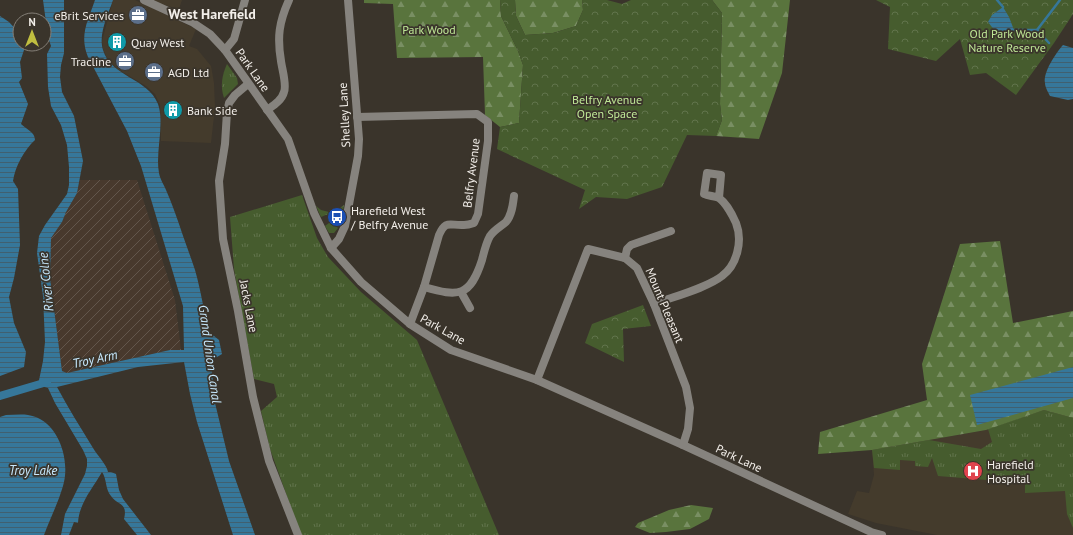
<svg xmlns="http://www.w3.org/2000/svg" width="1073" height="535" font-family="'PT Sans',sans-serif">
<defs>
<pattern id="industrial-furrows" width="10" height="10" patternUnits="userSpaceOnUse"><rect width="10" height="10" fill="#48392d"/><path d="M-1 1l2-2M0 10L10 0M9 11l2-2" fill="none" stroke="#63564c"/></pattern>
<pattern id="grass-tufts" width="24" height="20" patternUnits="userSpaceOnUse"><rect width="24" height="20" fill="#465c2e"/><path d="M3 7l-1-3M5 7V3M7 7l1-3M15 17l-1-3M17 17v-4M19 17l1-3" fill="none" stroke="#61744c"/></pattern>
<pattern id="forest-firs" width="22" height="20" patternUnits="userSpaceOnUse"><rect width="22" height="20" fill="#59743d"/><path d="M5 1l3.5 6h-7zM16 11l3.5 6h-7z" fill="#798f63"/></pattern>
<pattern id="park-crowns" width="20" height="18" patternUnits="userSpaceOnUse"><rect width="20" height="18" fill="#465c2e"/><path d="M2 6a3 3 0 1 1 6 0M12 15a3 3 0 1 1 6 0" fill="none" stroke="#61744c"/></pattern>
<pattern id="water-rules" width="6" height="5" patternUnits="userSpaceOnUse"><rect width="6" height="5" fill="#36779a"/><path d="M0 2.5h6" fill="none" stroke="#406070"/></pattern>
</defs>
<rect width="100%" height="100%" fill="#3a342b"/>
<!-- built -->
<g fill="#443b2c">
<polygon points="113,0 135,0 196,29 189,46 197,49 211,66 214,83 215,107 211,143 161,141 160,105 155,94 146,86 119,70 112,64 106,56 103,49 102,41"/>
<polygon points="146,0 182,0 179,9"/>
<polygon points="1044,410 1073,418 1073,535 937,535 876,523 848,514 857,491 869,493 874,475 872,450 986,430"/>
</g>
<!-- industrial -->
<polygon fill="url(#industrial-furrows)" points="80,180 137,180 175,300 181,350 170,350 67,373 62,371 50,278 51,237 62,222 66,212 77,193"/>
<!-- grass -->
<g fill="url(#grass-tufts)">
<path d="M 227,64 L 237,78 L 238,84 L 224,98 C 220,86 222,75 227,64 Z"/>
<polygon points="302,195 317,238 328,257 361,292 417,340 499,535 301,535 270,449 261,411 277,397 274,384 254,379 234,269 230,217"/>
<path d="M 344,205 L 342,219 C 334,214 329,213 321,217 L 316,206 L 321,210 L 333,213 Z"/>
<polygon points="329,223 333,223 338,228 334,233 329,233 325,226"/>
<polygon points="1044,410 1073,418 1073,528 1067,514 1065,491 1025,493 1025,483 938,476 932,458 928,467 915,466 915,461 900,460 900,470 874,468 872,450 929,440 981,449 992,442 988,429"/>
</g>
<!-- forest -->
<g fill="url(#forest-firs)">
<polygon points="364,0 500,0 501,16 518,51 523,65 519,123 500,127 485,115 483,57 397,58 393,4 364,3"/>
<polygon points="515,0 582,0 583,10 576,26 553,33 525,35 516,16"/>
<polygon points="712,0 790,0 782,73 759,139 716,136 722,120 720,104 722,13"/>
<polygon points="1000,241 1013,323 1073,311 1073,418 1044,410 986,430 872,450 818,454 820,432 927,400 922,364 960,244"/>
<polygon points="691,505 713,508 709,519 690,529 666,532 650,533 635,527 638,523 669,510"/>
</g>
<!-- park -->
<g fill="url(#park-crowns)">
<polygon points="500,0 515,0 516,16 525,35 553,33 576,26 583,10 582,0 607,0 622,4 631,0 712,0 722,13 720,104 722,120 716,136 687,135 662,187 627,199 596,197 579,209 585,190 497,149 500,127 519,123 523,65 518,51 501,16"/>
<polygon points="876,0 1073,0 1073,14 1054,43 1016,95 986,73 970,75 960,39 936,61 888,49 890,7"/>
<polygon points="643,305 651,326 623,329 624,362 585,343 592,324"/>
</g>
<!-- water -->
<g fill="url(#water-rules)">
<path d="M 43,0 L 64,0 L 64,53 L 61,65 L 60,77 L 62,92 L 74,116 L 83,161 L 77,193 L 66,212 L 62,222 L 51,238 L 50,278 L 62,371 L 67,373 L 170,350 L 184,350 L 183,306 L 141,166 L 127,131 L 88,57 C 79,35 88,21 95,0 L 113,0 C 108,15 98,34 103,50 C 111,77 148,78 158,104 C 165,124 155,152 159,173 C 160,179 164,185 166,190 C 171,201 175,213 179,224 C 184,239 190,255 195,270 C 201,291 204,312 209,332 L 219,340 L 222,354 L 217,357 L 212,358 L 211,361 L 215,403 L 229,461 L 255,535 L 233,535 L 197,422 L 190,394 L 184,362 L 138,367 L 57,387 C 68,408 81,428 93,448 C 97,455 107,465 108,472 L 111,472 L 116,474 L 119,490 L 123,499 L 151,535 L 137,535 L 124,519 C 128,502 118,506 111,496 C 105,489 107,479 102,472 C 93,488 79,503 78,523 L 74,522 L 69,535 L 61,535 L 65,514 L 85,474 L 87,466 L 87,459 L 83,450 L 55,403 L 48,388 L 38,385 L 43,361 L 45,342 L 43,296 L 37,253 L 39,236 L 45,225 L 67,194 L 69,185 L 69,167 L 67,145 L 61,125 L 51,106 L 48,87 L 47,54 L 51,46 L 48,37 Z"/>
<polygon points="1003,7 1009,17 1014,30 1007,34 995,31 988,22 992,15"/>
<path d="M 0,16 L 9,22 L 20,34 L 20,44 L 24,44 L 24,50 L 20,62 L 22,78 L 19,82 L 28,104 L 21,124 C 26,129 35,132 35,140 C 24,150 15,167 13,181 L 18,189 L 20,245 L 14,278 L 9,297 L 14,323 L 26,352 L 24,367 L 0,376 Z"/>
<path d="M 1063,45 L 1073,48 L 1073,99 L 1068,100 L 1050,96 C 1048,92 1045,87 1045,83 C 1043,72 1056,53 1063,45 Z"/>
<polygon points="1073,367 1073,398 977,425 970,395"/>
<path d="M 6,415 C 13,415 21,414 28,415 C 58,419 71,460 63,486 C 58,503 50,519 44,535 L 0,535 L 0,417 Z"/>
</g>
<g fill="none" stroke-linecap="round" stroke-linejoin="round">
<!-- stream -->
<g stroke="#36779a" stroke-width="2.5">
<polyline points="997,0 1003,7"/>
<polyline points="1014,30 1037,30 1049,43"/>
<polyline points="1037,30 1060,0"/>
</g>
<!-- canal -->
<polyline stroke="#36779a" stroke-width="8" points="0,396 47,382"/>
<!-- minor -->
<g stroke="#86837e" stroke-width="8">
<polyline points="144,0 192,22 210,34 225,50 288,139 314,213 331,248 361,282 410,324 451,350 537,380 683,445 871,532 882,535"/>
<polyline points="225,50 234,39 245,0"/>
<polyline points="248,84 235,95 229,103 227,112 225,144 219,181 223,239 238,311 253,397 269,461 298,535"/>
<path d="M 267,110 C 274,105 282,100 284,92 C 287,85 282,69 281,61 C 277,37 279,22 289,0"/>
<path d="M 357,117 L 477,114 L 488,122 L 488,141 L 478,214 L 474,223 C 471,224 467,225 464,225 C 450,226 446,219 439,235 L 424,287 L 410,324"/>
<polyline points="331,248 339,239 345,226 358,156 359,139 348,0"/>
<polyline points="625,258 627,249 631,245 671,231"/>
<path d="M 424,287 C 459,297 470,297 482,260 C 484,252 486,243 490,236 C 494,230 500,227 506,222 C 512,215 513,204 514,196"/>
<polyline points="461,292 470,308"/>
<path d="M 654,304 C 672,297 707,288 722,276 C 737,265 743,241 736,223 C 733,216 726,203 719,198 C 715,196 708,196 704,194 L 707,173 L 721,175 L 719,198"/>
<polyline points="537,380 588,249 625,258 637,268 654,304 686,387 690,408 688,429 683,445"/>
</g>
</g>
<!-- icons -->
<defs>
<g id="office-disc" transform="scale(1)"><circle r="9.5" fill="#5c6f8a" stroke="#3a342b"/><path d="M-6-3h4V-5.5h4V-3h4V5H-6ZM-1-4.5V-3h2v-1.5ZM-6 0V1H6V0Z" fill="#fff"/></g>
<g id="building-disc" transform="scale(1)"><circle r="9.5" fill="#0f9aa8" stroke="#3a342b"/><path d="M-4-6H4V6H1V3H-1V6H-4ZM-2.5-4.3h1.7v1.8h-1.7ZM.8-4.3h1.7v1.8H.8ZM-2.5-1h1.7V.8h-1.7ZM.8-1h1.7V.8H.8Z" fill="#fff"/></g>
<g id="bus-disc" transform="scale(1)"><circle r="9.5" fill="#1a4fb4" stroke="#3a342b"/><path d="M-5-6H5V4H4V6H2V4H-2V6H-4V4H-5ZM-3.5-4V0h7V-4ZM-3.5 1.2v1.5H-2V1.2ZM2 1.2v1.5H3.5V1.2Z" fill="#fff"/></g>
<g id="hospital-disc" transform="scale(1)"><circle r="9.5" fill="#e0444e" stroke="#3a342b"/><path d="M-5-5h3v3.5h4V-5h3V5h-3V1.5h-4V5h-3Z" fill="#fff"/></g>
</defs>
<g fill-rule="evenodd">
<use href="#office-disc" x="138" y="15"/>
<use href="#building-disc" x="117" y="42"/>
<use href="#office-disc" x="125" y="61"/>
<use href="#office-disc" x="154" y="72"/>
<use href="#building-disc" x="173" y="110"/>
<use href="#bus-disc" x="337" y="217"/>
<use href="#hospital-disc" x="973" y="471"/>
</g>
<g text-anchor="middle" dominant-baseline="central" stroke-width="3.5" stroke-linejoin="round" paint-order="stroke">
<!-- poi labels -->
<g font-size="12" fill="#f3efea" stroke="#3a342b" text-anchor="start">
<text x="124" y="15" text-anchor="end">eBrit Services</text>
<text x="131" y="42">Quay West</text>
<text x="111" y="61" text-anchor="end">Tracline</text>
<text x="168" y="72">AGD Ltd</text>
<text x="187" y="110">Bank Side</text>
<text x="351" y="210">Harefield West<tspan x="351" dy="14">/ Belfry Avenue</tspan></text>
<text x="987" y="464">Harefield<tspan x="987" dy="14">Hospital</tspan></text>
</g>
<!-- park labels -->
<g font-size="12" fill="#bfe896" stroke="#3a342b">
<text x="429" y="29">Park Wood</text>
<text x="1007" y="33">Old Park Wood<tspan x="1007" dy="14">Nature Reserve</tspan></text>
<text x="607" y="99">Belfry Avenue<tspan x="607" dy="14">Open Space</tspan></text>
</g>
<!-- street labels -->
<g font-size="12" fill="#f3efea" stroke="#3a342b">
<text transform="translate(253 70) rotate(55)">Park Lane</text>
<text transform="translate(344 115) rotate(-93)">Shelley Lane</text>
<text transform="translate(471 173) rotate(-83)">Belfry Avenue</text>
<text transform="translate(665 305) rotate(67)">Mount Pleasant</text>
<text transform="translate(249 306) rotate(79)">Jacks Lane</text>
<text transform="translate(443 329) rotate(29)">Park Lane</text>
<text transform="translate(739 458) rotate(25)">Park Lane</text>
</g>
<!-- water labels -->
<g font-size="13" font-style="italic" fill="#c7e9fe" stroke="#3a342b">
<text transform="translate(46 282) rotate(-96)">River Colne</text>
<text transform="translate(210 354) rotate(82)">Grand Union Canal</text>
<text transform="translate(95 359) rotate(-12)">Troy Arm</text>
<text x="33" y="470">Troy Lake</text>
</g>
<!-- quarter labels -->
<g font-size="14" font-weight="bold" fill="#f3efea" stroke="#3a342b">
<text x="212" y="14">West Harefield</text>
</g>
</g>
<!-- north arrow -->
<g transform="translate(32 32)"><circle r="19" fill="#3a342b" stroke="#847f77"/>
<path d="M0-3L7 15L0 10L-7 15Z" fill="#c0be40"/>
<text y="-6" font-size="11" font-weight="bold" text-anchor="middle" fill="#f3efea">N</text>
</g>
</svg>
